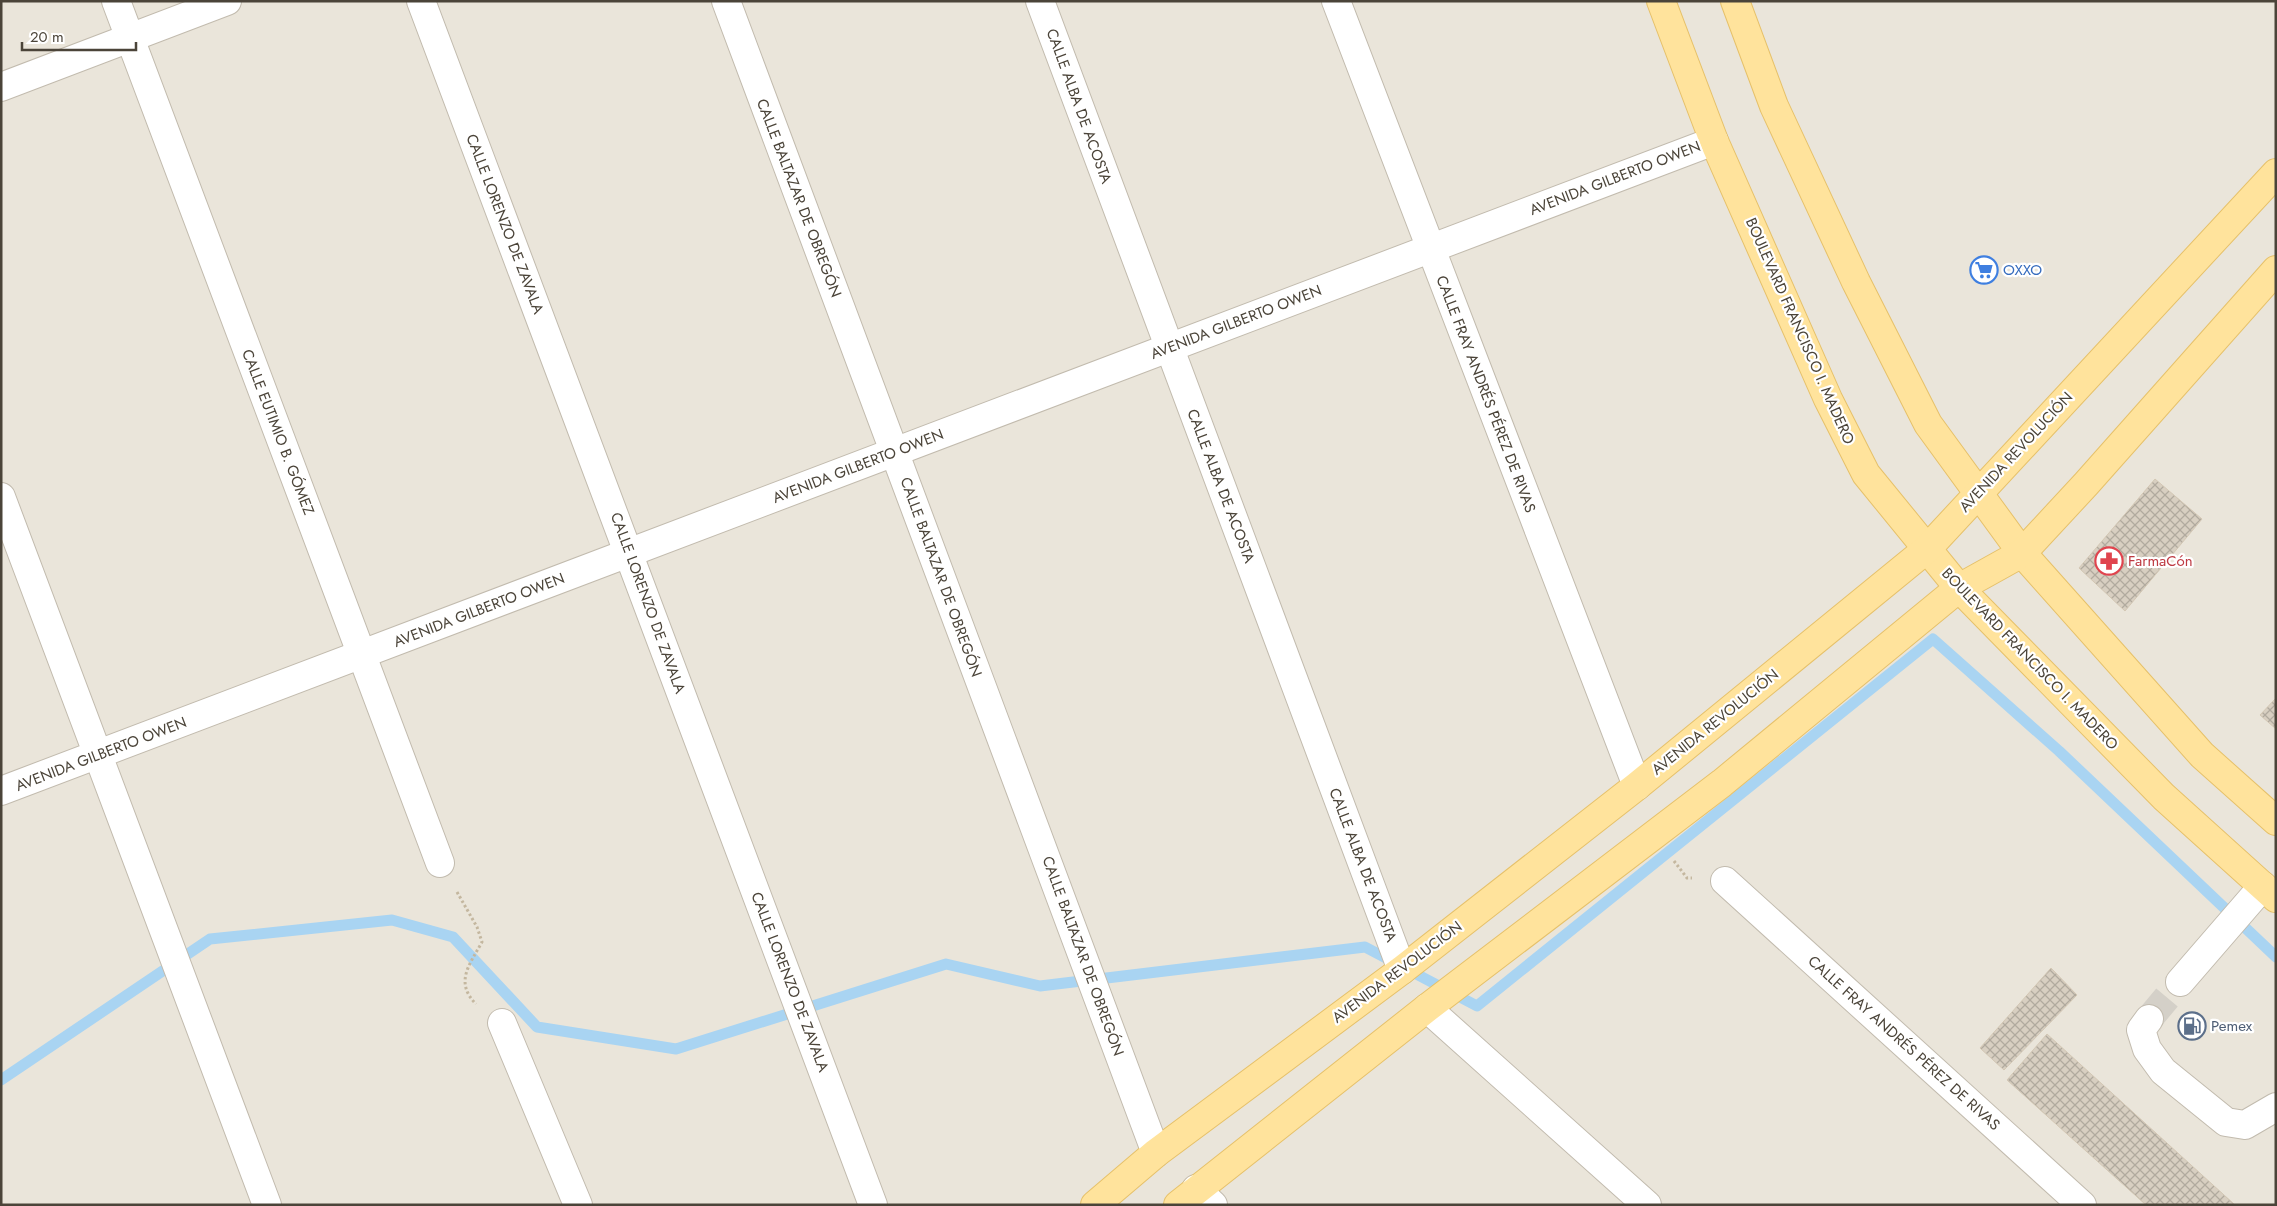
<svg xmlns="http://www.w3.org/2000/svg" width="2277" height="1206" font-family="Jost,sans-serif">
<defs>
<pattern id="building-cross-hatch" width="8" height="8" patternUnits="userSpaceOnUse" patternTransform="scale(1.25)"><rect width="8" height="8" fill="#d8cfc1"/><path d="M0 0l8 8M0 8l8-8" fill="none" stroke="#b1aa9e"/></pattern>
</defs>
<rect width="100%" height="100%" fill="#f6f3ec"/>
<!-- residential -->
<rect fill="#eae5da" x="1" y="1" width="2275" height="1204"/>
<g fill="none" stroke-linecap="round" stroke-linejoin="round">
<!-- stream -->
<polyline stroke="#a9d4f2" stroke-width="11" points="1,1080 210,939 392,920 453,937 537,1027 676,1049 946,964 1040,986 1365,947 1477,1006 1933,639 2059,751 2276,957"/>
</g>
<!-- building -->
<g fill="url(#building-cross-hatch)" stroke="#d3c7b4">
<polygon points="2155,479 2202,519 2125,611 2079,568"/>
<polygon points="2276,698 2276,729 2260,715"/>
<polygon points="2051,968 2077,995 2004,1070 1980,1048"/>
<polygon points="2047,1034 2235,1205 2146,1205 2007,1080"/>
</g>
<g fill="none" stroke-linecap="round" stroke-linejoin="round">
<!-- minor-tunnel -->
<polyline stroke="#d4d0c8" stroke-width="28" stroke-dasharray="28 14" stroke-linecap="butt" points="2149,1019 2180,982"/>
<!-- minor casing -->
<g stroke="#c2bbae" stroke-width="30">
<g id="minor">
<polyline points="116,1 440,863"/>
<polyline points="421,1 873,1205"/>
<polyline points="726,1 1156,1153"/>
<polyline points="1040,1 1402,970"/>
<polyline points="1336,1 1637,786"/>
<polyline points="1,87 227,1"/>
<polyline points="1,497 267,1205"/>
<polyline points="1,791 1714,141"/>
<polyline points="1725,881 2082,1205"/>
<polyline points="2180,982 2263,886"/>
<polyline points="1427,1008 1647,1205"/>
<polyline points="2149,1019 2141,1030 2147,1049 2163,1071 2226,1122 2245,1125 2276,1107"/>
<polyline points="502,1023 578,1205"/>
<polyline points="1196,1189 1213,1205"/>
</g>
</g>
<!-- major casing -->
<g stroke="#e6c16a" stroke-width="30">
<g id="major">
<polyline points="1661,1 1714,141 1828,399 1866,474 1959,588 2164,797 2276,898"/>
<polyline points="1735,1 1774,106 1856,282 1928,424 2022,553 2202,755 2276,821"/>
<polyline points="1095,1205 1156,1153 1402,970 1637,786 1927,549 2276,173"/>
<polyline points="1178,1205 1427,1008 1722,783 1959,588 2022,553 2086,484 2276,270"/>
</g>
</g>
<!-- path -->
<g stroke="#c4b79f" stroke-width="3" stroke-dasharray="2.5 2.5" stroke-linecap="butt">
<polyline points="1674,861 1687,878 1692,878"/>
<path d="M 457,892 L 477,927 L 482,942 C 470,964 454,982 476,1004"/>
</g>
<!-- minor -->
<use href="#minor" stroke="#fff" stroke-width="28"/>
<!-- major -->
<use href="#major" stroke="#ffe39c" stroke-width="28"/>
</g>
<!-- icons -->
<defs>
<g id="supermarket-ring" transform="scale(1.4375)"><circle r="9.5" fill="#fff" stroke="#3f7fe0" stroke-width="1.5"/><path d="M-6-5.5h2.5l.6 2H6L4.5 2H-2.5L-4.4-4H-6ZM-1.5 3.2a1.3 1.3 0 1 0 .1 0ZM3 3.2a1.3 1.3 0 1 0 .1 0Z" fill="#3f7fe0"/></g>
<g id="pharmacy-ring" transform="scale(1.4375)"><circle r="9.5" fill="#fff" stroke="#e0444e" stroke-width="1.5"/><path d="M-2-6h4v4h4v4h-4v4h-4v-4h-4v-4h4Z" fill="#e0444e"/></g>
<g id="fuel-ring" transform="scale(1.4375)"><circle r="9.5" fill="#fff" stroke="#5c6f8a" stroke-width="1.5"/><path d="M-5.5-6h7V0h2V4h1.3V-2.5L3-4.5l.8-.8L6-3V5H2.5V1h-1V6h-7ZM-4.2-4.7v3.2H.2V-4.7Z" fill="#5c6f8a"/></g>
</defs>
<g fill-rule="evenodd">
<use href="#supermarket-ring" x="1984" y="270"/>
<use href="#pharmacy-ring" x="2109" y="561"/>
<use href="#fuel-ring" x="2192" y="1026"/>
</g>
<g text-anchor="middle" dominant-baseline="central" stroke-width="4.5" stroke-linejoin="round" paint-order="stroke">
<!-- street labels -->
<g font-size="15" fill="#4b4439" stroke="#fff">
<text transform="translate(1079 106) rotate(70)">CALLE ALBA DE ACOSTA</text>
<text transform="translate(1615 178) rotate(-21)">AVENIDA GILBERTO OWEN</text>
<text transform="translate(799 198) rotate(69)">CALLE BALTAZAR DE OBREGÓN</text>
<text transform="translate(505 224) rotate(69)">CALLE LORENZO DE ZAVALA</text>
<text transform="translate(1236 322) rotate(-21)">AVENIDA GILBERTO OWEN</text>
<text transform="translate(1800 331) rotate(66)">BOULEVARD FRANCISCO I. MADERO</text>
<text transform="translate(1486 394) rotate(69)">CALLE FRAY ANDRÉS PÉREZ DE RIVAS</text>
<text transform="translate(278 432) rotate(69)">CALLE EUTIMIO B. GÓMEZ</text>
<text transform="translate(2016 452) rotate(-47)">AVENIDA REVOLUCIÓN</text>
<text transform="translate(858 466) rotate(-21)">AVENIDA GILBERTO OWEN</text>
<text transform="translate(1221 486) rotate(69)">CALLE ALBA DE ACOSTA</text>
<text transform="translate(941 577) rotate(70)">CALLE BALTAZAR DE OBREGÓN</text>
<text transform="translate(648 603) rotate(70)">CALLE LORENZO DE ZAVALA</text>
<text transform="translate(479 610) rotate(-21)">AVENIDA GILBERTO OWEN</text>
<text transform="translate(2030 659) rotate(46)">BOULEVARD FRANCISCO I. MADERO</text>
<text transform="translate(1715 722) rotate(-39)">AVENIDA REVOLUCIÓN</text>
<text transform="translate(101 754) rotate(-21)">AVENIDA GILBERTO OWEN</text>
<text transform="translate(1363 865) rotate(69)">CALLE ALBA DE ACOSTA</text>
<text transform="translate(1083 956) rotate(70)">CALLE BALTAZAR DE OBREGÓN</text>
<text transform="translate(1397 972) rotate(-37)">AVENIDA REVOLUCIÓN</text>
<text transform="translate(790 982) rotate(69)">CALLE LORENZO DE ZAVALA</text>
<text transform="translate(1904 1043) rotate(42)">CALLE FRAY ANDRÉS PÉREZ DE RIVAS</text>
</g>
<!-- shop labels -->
<g font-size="15" fill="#366cbe" stroke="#fff" text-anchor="start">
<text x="2003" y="270">OXXO</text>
</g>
<!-- health labels -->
<g font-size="15" fill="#be3a42" stroke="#fff" text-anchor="start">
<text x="2128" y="561">FarmaCón</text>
</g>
<!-- service labels -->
<g font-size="15" fill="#4e5e75" stroke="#fff" text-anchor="start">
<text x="2211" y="1026">Pemex</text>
</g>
</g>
<!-- border -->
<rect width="2277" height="1206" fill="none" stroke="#4b4439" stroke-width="5"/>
<!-- scale -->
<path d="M22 42v8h114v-8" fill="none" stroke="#4b4439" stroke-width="2.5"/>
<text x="30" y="42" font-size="15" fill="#4b4439" stroke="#ffffff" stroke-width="4" paint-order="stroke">20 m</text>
</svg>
